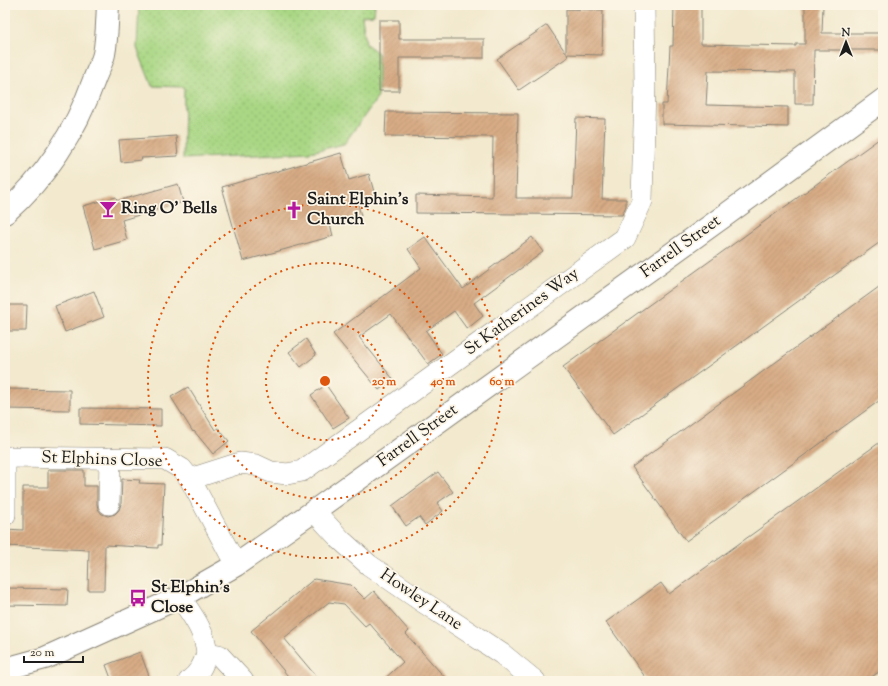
<svg xmlns="http://www.w3.org/2000/svg" width="888" height="686" font-family="'Sorts Mill Goudy',serif">
<defs>
<pattern id="grass-dots" width="8" height="8" patternUnits="userSpaceOnUse"><rect width="8" height="8" fill="#a9d784"/><path d="M2 2h.1M6 6h.1" fill="none" stroke="#91b871" stroke-width="1.8" stroke-linecap="round"/></pattern>
<pattern id="building-hatch" width="6" height="6" patternUnits="userSpaceOnUse"><rect width="6" height="6" fill="#d7ac85"/><path d="M-1 1l2-2M0 6l6-6M5 7l2-2" fill="none" stroke="#b89372"/></pattern>
</defs>
<rect width="100%" height="100%" fill="#fcf5e5"/>
<filter id="ink" filterUnits="userSpaceOnUse"><feTurbulence type="fractalNoise" baseFrequency=".025" numOctaves="2"/><feDisplacementMap in="SourceGraphic" scale="8" xChannelSelector="R" yChannelSelector="G"/><feConvolveMatrix kernelMatrix="1 2 1 2 8 2 1 2 1" color-interpolation-filters="sRGB"/></filter>
<filter id="wash" filterUnits="userSpaceOnUse"><feTurbulence type="fractalNoise" baseFrequency=".012" numOctaves="4" result="noise"/><feDisplacementMap in="SourceGraphic" scale="16" xChannelSelector="R" yChannelSelector="G"/><feGaussianBlur stdDeviation="0.9" result="paint"/><feColorMatrix in="noise" values="0 0 0 0 0 0 0 0 0 0 0 0 0 0 0 0 0 1.4 0 .05"/><feComposite in="paint" operator="in"/></filter>
<g filter="url(#wash)">
<rect width="100%" height="100%" fill="#f2e9ce"/>
<!-- grass -->
<polygon fill="url(#grass-dots)" stroke="#627a50" points="139,5 375,5 374,15 362,16 366,44 378,53 378,97 344,144 310,152 183,159 184,87 152,86 137,48"/>
<g id="blocks">
<!-- building -->
<g fill="url(#building-hatch)">
<polygon points="674,5 701,5 701,44 796,46 796,44 805,44 805,5 823,5 822,33 883,33 883,50 814,50 813,104 795,104 795,72 708,71 706,105 788,107 788,127 662,124 662,104 667,104 670,46 673,46"/>
<polygon points="566,9 603,10 602,55 567,54 568,57 519,90 497,59 547,25 566,53"/>
<polygon points="379,20 399,20 399,39 484,39 484,58 399,58 399,91 379,91"/>
<polygon points="386,112 518,113 516,198 573,198 576,118 605,119 602,199 626,199 626,206 622,215 416,213 416,195 492,197 493,137 385,136"/>
<polygon points="176,136 178,156 141,158 142,160 121,162 119,140"/>
<polygon points="883,136 883,240 613,435 563,367"/>
<polygon points="341,153 349,180 369,174 376,199 358,204 361,216 330,224 333,236 243,261 222,187"/>
<polygon points="178,184 183,202 122,220 127,240 95,249 83,206 116,197 117,201"/>
<polygon points="425,237 463,289 532,237 543,252 474,303 483,316 467,329 454,311 426,331 442,354 428,364 391,314 359,337 393,379 379,390 333,334 421,268 408,249"/>
<polygon points="883,284 883,398 686,541 632,467"/>
<polygon points="94,291 104,317 65,332 55,306"/>
<polygon points="5,305 27,305 26,331 5,331"/>
<polygon points="306,339 316,355 301,367 289,352"/>
<polygon points="326,385 349,418 333,428 311,395"/>
<polygon points="188,387 215,430 218,428 229,441 213,454 194,431 193,432 171,397"/>
<polygon points="5,389 70,390 70,410 5,409"/>
<polygon points="80,408 161,409 161,426 80,424"/>
<polygon points="883,440 883,669 866,681 648,681 606,622 661,583 669,594"/>
<polygon points="48,470 84,470 84,486 97,486 97,504 98,509 102,514 108,516 115,514 119,510 121,504 122,479 140,480 139,483 164,484 161,545 158,545 158,548 105,545 104,590 88,590 89,550 5,546 5,529 23,530 23,487 48,487"/>
<polygon points="438,472 453,492 437,503 443,511 425,525 419,517 406,526 392,506"/>
<polygon points="314,579 351,585 365,599 374,591 409,631 406,634 448,681 382,681 403,662 369,623 365,626 344,604 329,602 284,638 320,681 292,681 251,631"/>
<polygon points="5,588 68,589 67,606 5,605"/>
<polygon points="140,652 151,681 112,681 106,665"/>
</g>
</g>
</g>
<g filter="url(#ink)">
<use href="#blocks" fill-opacity="0" stroke="#878275" stroke-width="1"/>
<g fill="none" stroke-linecap="round" stroke-linejoin="round">
<!-- minor casing -->
<g stroke="#878275" stroke-width="22">
<g id="minor">
<polyline points="5,457 165,459 182,469 190,479 236,565"/>
<polyline points="5,457 5,515"/>
<polyline points="190,479 240,463 256,465 271,472 287,474 302,471 625,238 642,201 645,87 644,5"/>
<polyline points="109,504 110,458"/>
<polyline points="314,511 341,540 369,565 420,600 502,654 535,681"/>
<path d="M 180,597 C 192,615 205,631 207,653 L 219,655 L 243,681"/>
<path d="M 189,681 C 199,673 203,666 207,653"/>
</g>
</g>
<!-- tertiary casing -->
<g stroke="#878275" stroke-width="24">
<g id="tertiary">
<path d="M 5,213 C 47,176 75,133 94,80 C 97,71 102,63 104,54 C 107,39 107,21 108,5"/>
<polyline points="5,669 45,658 180,597 236,565 314,511 727,214 883,100"/>
</g>
</g>
<!-- minor -->
<use href="#minor" stroke="#fff" stroke-width="21"/>
<!-- tertiary -->
<use href="#tertiary" stroke="#fff" stroke-width="22"/>
</g>
</g>
<!-- distance rings -->
<g fill="none" stroke="#de560d" stroke-width="2" stroke-dasharray="2 4">
<circle cx="325" cy="381" r="59"/>
<circle cx="325" cy="381" r="118"/>
<circle cx="325" cy="381" r="177"/>
</g>
<!-- icons -->
<defs>
<g id="bar-bare" transform="scale(1.38)"><path d="M-6-5H6L.8 .8V4.5H3.5V6h-7V4.5H-.8V.8Z" fill="#b5179e" stroke="#fcf5e5" stroke-width="2.5" paint-order="stroke"/></g>
<g id="church-bare" transform="scale(1.38)"><path d="M-1.2-6h2.4v3.5h3.3v2.4h-3.3V6h-2.4V-.1h-3.3v-2.4h3.3Z" fill="#b5179e" stroke="#fcf5e5" stroke-width="2.5" paint-order="stroke"/></g>
<g id="bus-bare" transform="scale(1.38)"><path d="M-5-6H5V4H4V6H2V4H-2V6H-4V4H-5ZM-3.5-4V0h7V-4ZM-3.5 1.2v1.5H-2V1.2ZM2 1.2v1.5H3.5V1.2Z" fill="#b5179e" stroke="#fcf5e5" stroke-width="2.5" paint-order="stroke"/></g>
</defs>
<g fill-rule="evenodd">
<use href="#bar-bare" x="108" y="209"/>
<use href="#church-bare" x="294" y="210"/>
<use href="#bus-bare" x="138" y="598"/>
</g>
<g text-anchor="middle" dominant-baseline="central" stroke-width="3.5" stroke-linejoin="round" paint-order="stroke">
<!-- poi labels -->
<g font-size="17" font-weight="bold" fill="#1c1c1c" stroke="#fcf5e5" text-anchor="start">
<text x="307" y="200">Saint Elphin's<tspan x="307" dy="20">Church</tspan></text>
<text x="121" y="209">Ring O' Bells</text>
<text x="151" y="588">St Elphin's<tspan x="151" dy="20">Close</tspan></text>
</g>
<!-- street labels -->
<g font-size="17" fill="#1c1c1c" stroke="#fcf5e5">
<text transform="translate(681 247) rotate(-36)">Farrell Street</text>
<text transform="translate(522 312) rotate(-36)">St Katherines Way</text>
<text transform="translate(418 436) rotate(-36)">Farrell Street</text>
<text transform="translate(102 460) rotate(2)">St Elphins Close</text>
<text transform="translate(421 600) rotate(34)">Howley Lane</text>
</g>
</g>
<circle cx="325" cy="381" r="6" fill="#de560d" stroke="#fcf5e5" stroke-width="2"/>
<g font-size="12" text-anchor="middle" font-weight="bold" fill="#de560d" stroke="#fcf5e5" stroke-width="3.5" stroke-linejoin="round" paint-order="stroke">
<text x="384" y="385">20 m</text>
<text x="443" y="385">40 m</text>
<text x="502" y="385">60 m</text>
</g>
<!-- margin -->
<rect width="888" height="686" fill="none" stroke="#fcf5e5" stroke-width="20"/>
<!-- north arrow -->
<g transform="translate(846 42)" stroke="#fcf5e5" stroke-width="3" paint-order="stroke">
<path d="M0-3L7 15L0 10L-7 15Z" fill="#1c1c1c"/>
<text y="-6" font-size="11" font-weight="bold" text-anchor="middle" fill="#1c1c1c">N</text>
</g>
<!-- scale -->
<path d="M24 656v6h59v-6" fill="none" stroke="#1c1c1c" stroke-width="2"/>
<text x="30" y="656" font-size="12" fill="#1c1c1c" stroke="#fcf5e5" stroke-width="3" paint-order="stroke">20 m</text>
</svg>
